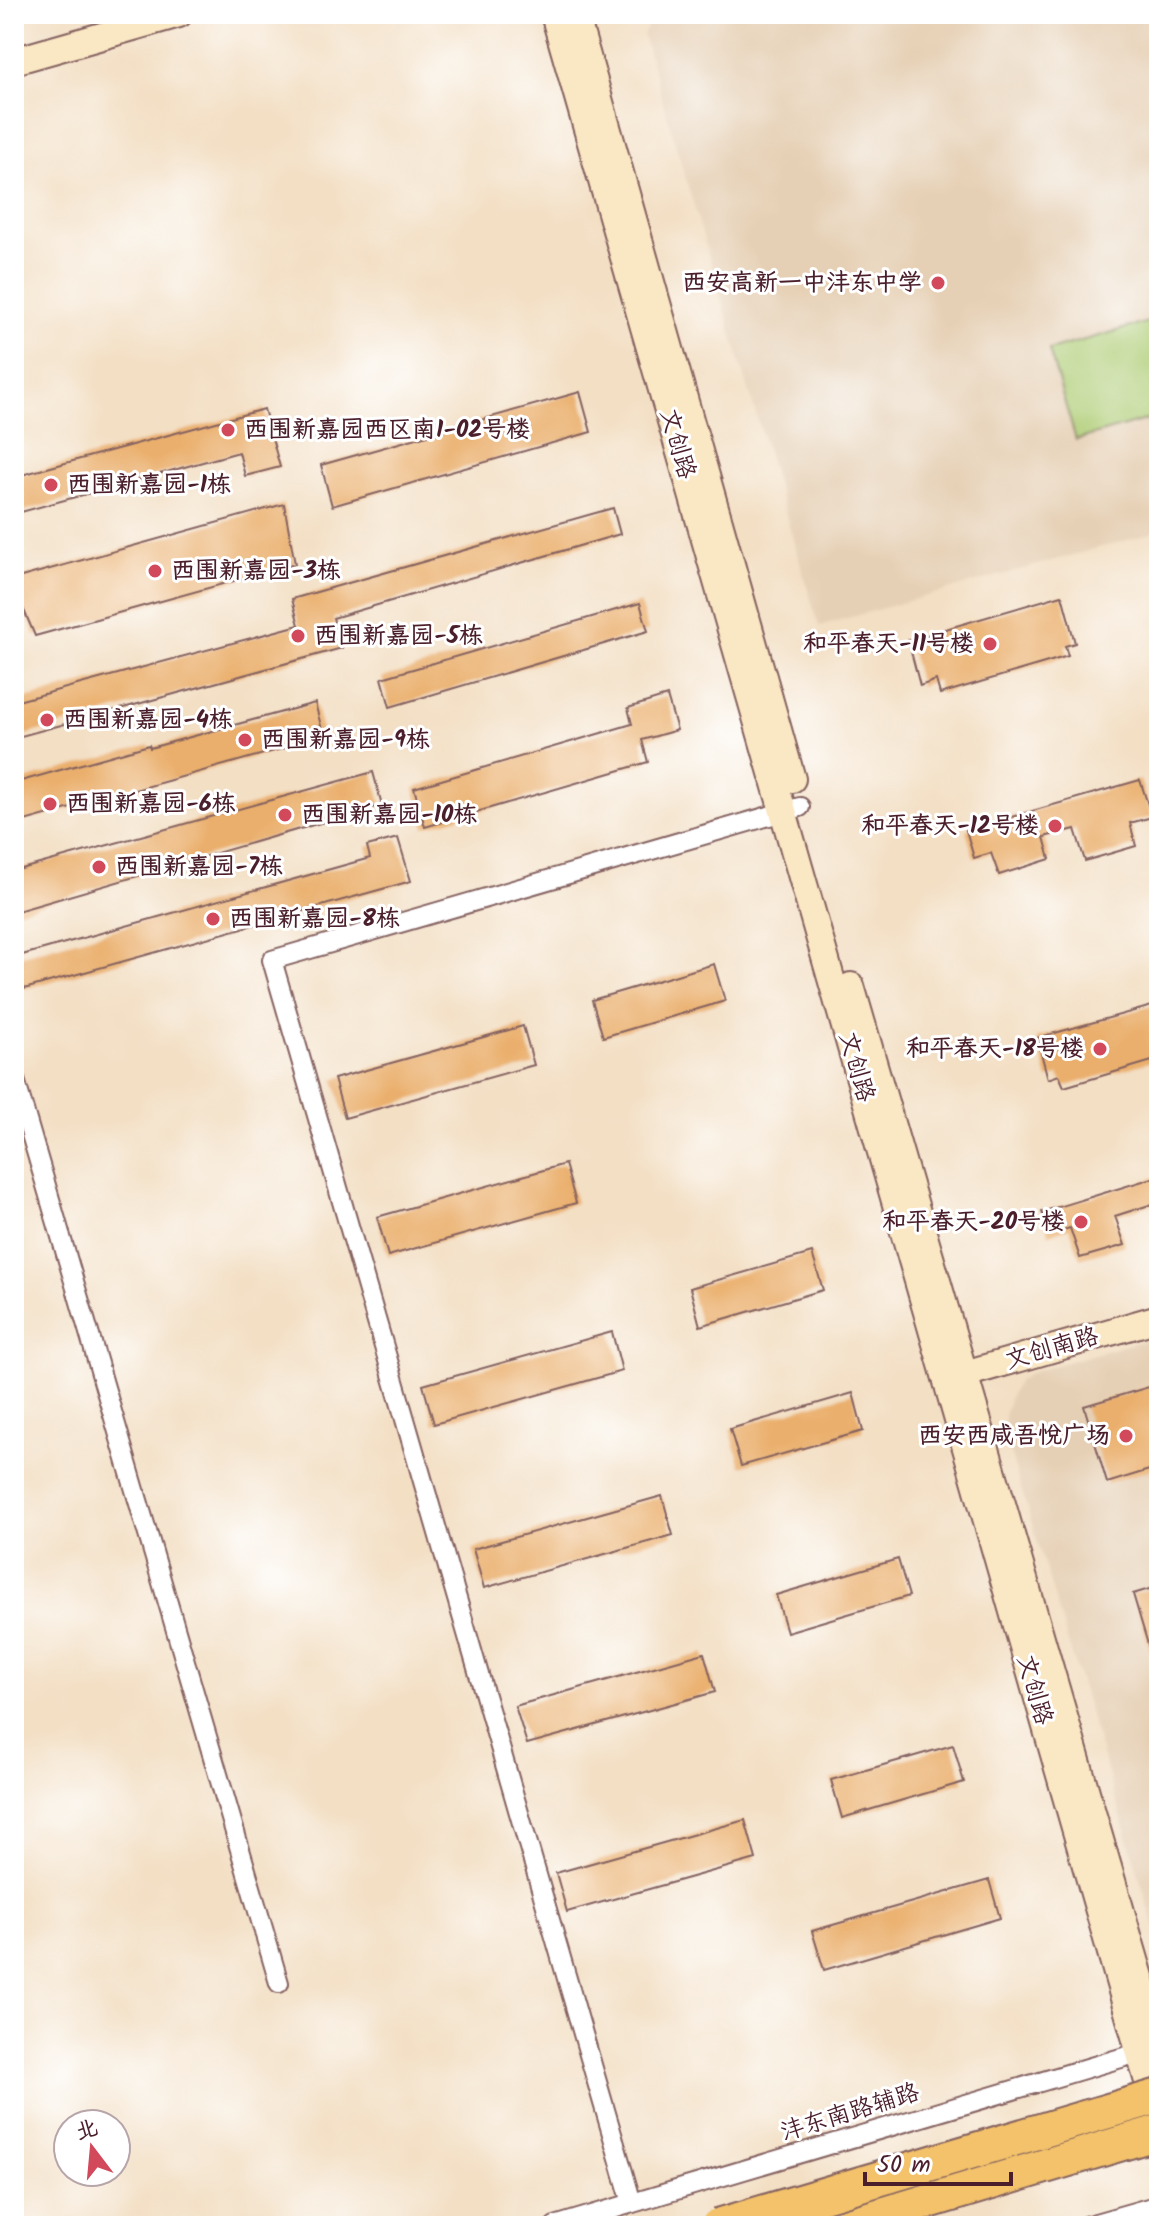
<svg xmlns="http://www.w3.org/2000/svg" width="1173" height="2240" font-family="Kalam,'LXGW WenKai TC',sans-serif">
<rect width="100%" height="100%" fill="#fff"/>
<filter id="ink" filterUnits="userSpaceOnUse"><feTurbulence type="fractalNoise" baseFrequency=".0125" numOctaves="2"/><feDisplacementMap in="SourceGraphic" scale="16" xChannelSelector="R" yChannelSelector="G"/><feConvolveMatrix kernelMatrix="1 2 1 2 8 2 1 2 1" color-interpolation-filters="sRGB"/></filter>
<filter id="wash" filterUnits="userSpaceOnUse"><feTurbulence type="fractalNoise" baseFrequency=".006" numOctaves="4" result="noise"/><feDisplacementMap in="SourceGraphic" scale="32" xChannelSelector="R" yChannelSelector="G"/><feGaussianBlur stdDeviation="1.8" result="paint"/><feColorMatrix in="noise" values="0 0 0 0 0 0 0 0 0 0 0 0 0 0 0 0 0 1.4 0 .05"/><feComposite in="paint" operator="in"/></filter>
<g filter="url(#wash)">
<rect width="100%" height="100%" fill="#f3dfc4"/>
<!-- built -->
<g fill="#e6d0b5">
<polygon points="655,14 1159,14 1159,531 819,626 643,35"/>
<polygon points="1159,1336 1159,1941 1006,1439 1004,1415 1011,1394 1019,1380 1035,1371"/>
</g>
<!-- green -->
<polygon fill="#aecc74" stroke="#7c7650" stroke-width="2" points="1159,319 1159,416 1076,440 1049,350"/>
<g id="blocks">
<!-- building -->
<g fill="#eaaf6c">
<polygon points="580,392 591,432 332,506 321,465"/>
<polygon points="264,409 280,467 245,476 239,452 14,514 14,477"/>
<polygon points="284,504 295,564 35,636 14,587 14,579"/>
<polygon points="613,508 620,534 333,618 342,648 14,738 14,702 299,625 292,599"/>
<polygon points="1062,595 1075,643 1065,646 1068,656 940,694 936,680 920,686 908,640"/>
<polygon points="640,603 648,631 390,707 382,678"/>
<polygon points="667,696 677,730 642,740 648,762 425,827 414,788 632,724 628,708"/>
<polygon points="315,703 324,737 14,824 14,783 149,745 150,748"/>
<polygon points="373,772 382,805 14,912 14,871"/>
<polygon points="1140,780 1152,817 1130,823 1136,846 1085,861 1075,829 1044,837 1050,859 999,875 991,853 974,858 966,830"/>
<polygon points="398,838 411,881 24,989 15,957 370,858 367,846"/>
<polygon points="714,964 725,1001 603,1037 592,1000"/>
<polygon points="1159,1004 1159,1059 1064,1087 1059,1075 1048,1079 1037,1038"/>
<polygon points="523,1026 534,1065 345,1118 334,1079"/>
<polygon points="565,1164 576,1203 388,1256 377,1217"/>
<polygon points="1159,1176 1159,1202 1115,1216 1125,1245 1080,1258 1070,1228 1049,1234 1042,1212"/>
<polygon points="812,1253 823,1290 700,1326 690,1288"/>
<polygon points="612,1332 622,1371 434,1424 423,1385"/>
<polygon points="1159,1384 1159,1467 1107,1483 1084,1406"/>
<polygon points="853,1393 863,1431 741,1466 730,1429"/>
<polygon points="662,1496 673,1535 484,1588 473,1549"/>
<polygon points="898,1559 909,1596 787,1632 776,1595"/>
<polygon points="1159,1586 1159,1667 1155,1668 1133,1594"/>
<polygon points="704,1653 715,1692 527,1744 515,1706"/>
<polygon points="953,1745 964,1782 842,1818 831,1780"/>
<polygon points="745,1820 756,1859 567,1912 556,1873"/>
<polygon points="989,1880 1000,1918 824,1970 812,1931"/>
</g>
</g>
</g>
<g filter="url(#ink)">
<use href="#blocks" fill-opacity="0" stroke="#856261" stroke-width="2"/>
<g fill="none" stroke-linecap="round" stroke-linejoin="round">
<!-- street casing -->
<g stroke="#856261" stroke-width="22">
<g id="street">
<polyline points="14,1076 279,1983"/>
<polyline points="632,2203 272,960 800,807"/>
<polyline points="555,2226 1148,2050"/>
<polyline points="1085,2226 1159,2205"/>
</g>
</g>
<!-- secondary casing -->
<g stroke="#856261" stroke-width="30">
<g id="secondary">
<polyline points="554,14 1157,2113"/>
<polyline points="575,14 792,779"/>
<polyline points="14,61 179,14"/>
<polyline points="851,986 1159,2042"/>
<polyline points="951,1378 1159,1318"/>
</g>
</g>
<!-- street -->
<use href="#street" stroke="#fff" stroke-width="18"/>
<!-- secondary -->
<use href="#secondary" stroke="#fae7c3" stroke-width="26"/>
<!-- highway-bridge casing -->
<g stroke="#856261" stroke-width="38" stroke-linecap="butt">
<g id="highway-bridge">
<polyline points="718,2226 1159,2096"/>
<polyline points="845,2226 1159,2132"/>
</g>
</g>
<!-- highway-bridge -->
<use href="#highway-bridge" stroke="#f3c26a" stroke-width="34"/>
</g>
</g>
<!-- markers -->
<g fill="#d1495b" stroke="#fff" stroke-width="3">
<circle cx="938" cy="283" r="8"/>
<circle cx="228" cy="430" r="8"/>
<circle cx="51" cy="485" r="8"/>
<circle cx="155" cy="571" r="8"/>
<circle cx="298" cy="636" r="8"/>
<circle cx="990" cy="644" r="8"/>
<circle cx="47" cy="720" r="8"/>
<circle cx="245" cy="740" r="8"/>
<circle cx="50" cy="804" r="8"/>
<circle cx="285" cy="815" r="8"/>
<circle cx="1055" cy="826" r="8"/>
<circle cx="99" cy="867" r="8"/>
<circle cx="213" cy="919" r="8"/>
<circle cx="1100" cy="1049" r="8"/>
<circle cx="1081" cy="1222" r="8"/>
<circle cx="1126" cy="1436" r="8"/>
</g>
<g text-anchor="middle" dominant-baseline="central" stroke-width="6" stroke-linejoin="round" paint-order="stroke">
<!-- poi labels -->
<g font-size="24" font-weight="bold" fill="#4a1f2b" stroke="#fff" text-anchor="start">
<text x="922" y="283" text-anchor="end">西安高新一中沣东中学</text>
<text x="244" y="430">西围新嘉园西区南1-02号楼</text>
<text x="67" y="485">西围新嘉园-1栋</text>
<text x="171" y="571">西围新嘉园-3栋</text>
<text x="314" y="636">西围新嘉园-5栋</text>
<text x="974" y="644" text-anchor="end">和平春天-11号楼</text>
<text x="63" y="720">西围新嘉园-4栋</text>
<text x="261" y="740">西围新嘉园-9栋</text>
<text x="66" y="804">西围新嘉园-6栋</text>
<text x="301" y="815">西围新嘉园-10栋</text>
<text x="1039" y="826" text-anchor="end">和平春天-12号楼</text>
<text x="115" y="867">西围新嘉园-7栋</text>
<text x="229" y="919">西围新嘉园-8栋</text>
<text x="1084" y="1049" text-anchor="end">和平春天-18号楼</text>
<text x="1065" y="1222" text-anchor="end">和平春天-20号楼</text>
<text x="1110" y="1436" text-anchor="end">西安西咸吾悦广场</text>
</g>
<!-- street labels -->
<g font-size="24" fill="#4a1f2b" stroke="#fff">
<text transform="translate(677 444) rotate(74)">文创路</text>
<text transform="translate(856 1067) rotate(74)">文创路</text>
<text transform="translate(1052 1349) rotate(-16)">文创南路</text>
<text transform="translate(1034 1690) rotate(74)">文创路</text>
<text transform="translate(850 2113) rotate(-17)">沣东南路辅路</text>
</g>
</g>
<!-- margin -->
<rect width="1173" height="2240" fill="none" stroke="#fff" stroke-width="48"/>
<!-- north arrow -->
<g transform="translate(92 2148) rotate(344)"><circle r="38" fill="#ffffff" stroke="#b7a5aa" stroke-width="2"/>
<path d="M0-6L14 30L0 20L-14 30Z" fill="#d1495b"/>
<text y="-12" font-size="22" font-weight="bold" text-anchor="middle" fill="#4a1f2b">北</text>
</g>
<!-- scale -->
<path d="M865 2172v12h146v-12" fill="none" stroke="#4a1f2b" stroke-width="4"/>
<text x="877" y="2172" font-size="24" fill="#4a1f2b" stroke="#ffffff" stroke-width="6" paint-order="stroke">50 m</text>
</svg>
